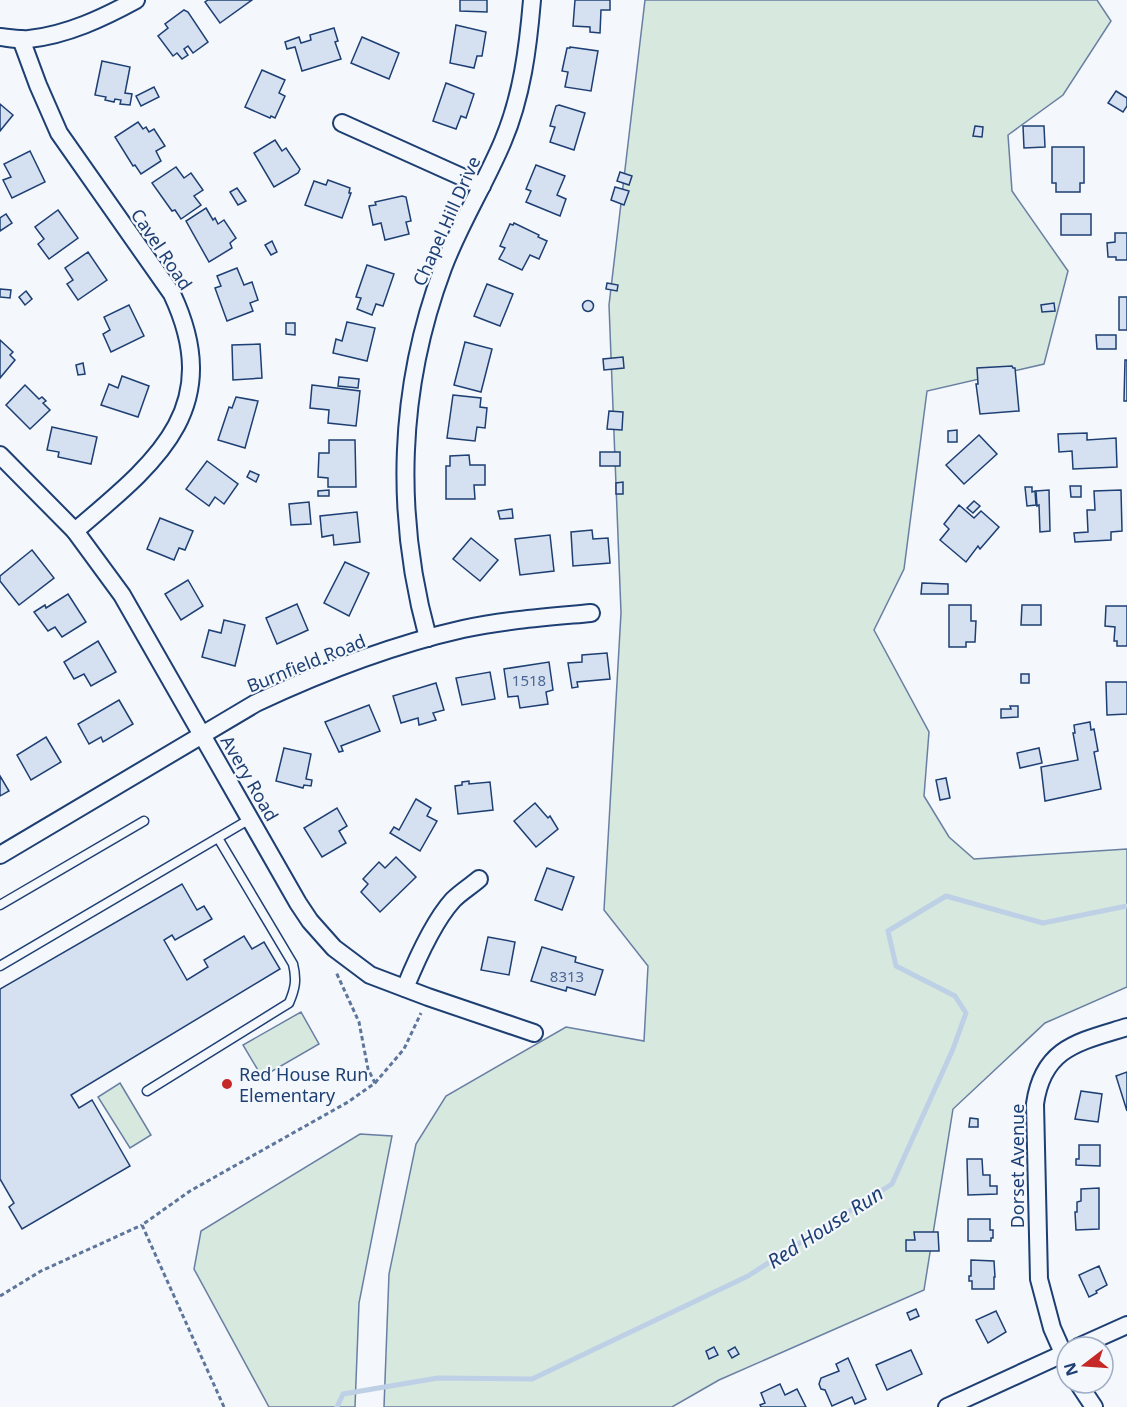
<svg xmlns="http://www.w3.org/2000/svg" width="1127" height="1407" font-family="'Noto Sans',sans-serif">
<rect width="100%" height="100%" fill="#f4f7fb"/>
<!-- green -->
<g fill="#d7e8df" stroke="#687fa3" stroke-width="1.5">
<polygon points="645,0 1097,0 1111,21 1063,95 1008,135 1012,191 1068,271 1044,364 927,391 904,569 874,630 929,732 924,796 949,837 974,859 1127,849 1127,987 1045,1023 953,1109 924,1290 719,1380 672,1407 384,1407 389,1274 416,1144 446,1096 566,1027 644,1041 648,966 604,910 621,613 609,305"/>
<polygon points="301,1012 319,1044 262,1077 243,1045"/>
<polygon points="120,1083 151,1135 130,1148 98,1097"/>
<polygon points="360,1134 392,1136 359,1303 355,1407 269,1407 194,1269 201,1231"/>
</g>
<g fill="none" stroke-linecap="round" stroke-linejoin="round">
<!-- stream -->
<polyline stroke="#bed0e5" stroke-width="5" points="337,1407 343,1394 438,1378 532,1379 748,1276 892,1184 953,1049 966,1013 955,996 896,966 888,931 946,896 1043,923 1127,906"/>
</g>
<!-- building -->
<g fill="#d5e0f0" stroke="#1d3f73" stroke-width="1.5">
<polygon points="208,0 252,0 220,23 205,2"/>
<polygon points="460,0 487,0 487,12 460,11"/>
<polygon points="575,0 610,0 610,10 601,10 600,33 590,32 590,27 573,26"/>
<polygon points="184,10 188,12 208,42 193,53 188,46 184,49 188,55 182,59 177,53 173,56 158,36 168,28 165,24"/>
<polygon points="456,25 486,32 482,56 477,56 474,68 450,63"/>
<polygon points="334,28 338,41 335,42 341,59 302,71 295,47 287,49 285,42 299,37 301,43 311,40 310,35"/>
<polygon points="362,37 399,53 389,79 351,63"/>
<polygon points="570,47 598,51 591,91 565,87 568,72 562,71 567,48 570,48"/>
<polygon points="102,61 130,67 125,93 132,94 130,105 120,104 121,100 115,99 114,102 105,100 106,97 95,95"/>
<polygon points="262,70 285,80 279,93 285,96 275,118 271,116 270,118 245,107"/>
<polygon points="446,83 474,94 466,118 461,116 456,129 433,121"/>
<polygon points="154,87 159,97 141,106 136,96"/>
<polygon points="1116,91 1127,98 1127,106 1123,112 1108,103"/>
<polygon points="0,104 13,115 0,131"/>
<polygon points="559,105 585,113 574,150 550,142 555,127 550,126 556,106"/>
<polygon points="138,122 143,129 146,127 149,132 154,129 165,146 156,151 161,161 141,174 135,165 133,166 115,137"/>
<polygon points="975,126 983,127 982,137 973,136"/>
<polygon points="1023,126 1044,126 1045,147 1024,148"/>
<polygon points="275,140 282,151 286,148 300,169 298,173 274,187 254,153"/>
<polygon points="1052,147 1084,147 1084,183 1080,183 1080,192 1056,192 1056,183 1052,183"/>
<polygon points="30,151 45,182 12,198 3,180 11,177 4,164"/>
<polygon points="536,165 565,176 557,195 566,199 560,216 526,202 531,191 526,189"/>
<polygon points="176,167 184,178 191,173 203,190 194,196 201,205 181,219 175,210 172,211 152,183"/>
<polygon points="620,172 632,176 629,185 617,181"/>
<polygon points="328,180 350,188 349,193 351,193 342,218 305,205 314,181 326,185"/>
<polygon points="615,187 629,191 624,205 611,200"/>
<polygon points="237,188 246,201 238,205 230,192"/>
<polygon points="402,196 406,197 411,221 406,222 409,234 385,240 381,223 373,225 369,206 376,205 375,202"/>
<polygon points="206,208 213,220 215,218 218,224 224,220 236,238 230,243 232,248 209,262 186,221"/>
<polygon points="58,210 78,238 49,259 38,244 44,239 35,227"/>
<polygon points="6,214 12,223 0,231 0,218"/>
<rect x="1061" y="214" width="30" height="21"/>
<polygon points="514,223 539,235 538,237 547,241 539,259 530,255 522,270 499,259 505,248 500,246 510,224 513,225"/>
<polygon points="1115,233 1127,233 1127,260 1116,260 1116,257 1108,257 1107,243 1115,242"/>
<polygon points="272,241 277,252 271,255 265,245"/>
<polygon points="88,252 107,280 78,300 67,284 73,280 65,268"/>
<polygon points="367,265 394,274 383,306 376,304 372,315 357,309 361,298 356,297"/>
<polygon points="237,268 244,285 252,282 258,300 250,303 253,311 227,321 215,288 221,286 217,276"/>
<polygon points="607,283 618,285 617,291 606,289"/>
<polygon points="487,284 513,294 500,326 474,316"/>
<polygon points="0,289 11,290 10,298 0,297"/>
<polygon points="26,291 32,299 25,305 19,297"/>
<rect x="1119" y="297" width="8" height="33"/>
<circle cx="588" cy="306" r="5.5"/>
<polygon points="1054,303 1055,311 1042,312 1041,305"/>
<polygon points="129,305 144,336 111,352 103,334 110,330 104,317"/>
<polygon points="347,322 375,328 367,361 333,353 336,339 342,341"/>
<polygon points="286,323 295,323 295,335 286,334"/>
<polygon points="1096,335 1116,335 1116,349 1097,349"/>
<polygon points="0,340 13,352 10,355 15,360 0,378"/>
<polygon points="465,342 492,349 481,392 454,385"/>
<polygon points="260,344 262,378 233,380 232,345"/>
<polygon points="623,357 624,368 604,370 603,359"/>
<polygon points="1125,360 1127,360 1127,401 1124,401"/>
<polygon points="83,363 85,374 78,375 76,365"/>
<polygon points="1012,366 1013,368 1015,368 1019,411 980,414 976,384 978,384 977,368"/>
<polygon points="122,376 149,386 138,417 101,405 109,384 118,388"/>
<polygon points="339,377 359,379 358,388 338,386"/>
<polygon points="25,385 39,399 42,397 46,401 43,403 50,410 30,429 6,405"/>
<polygon points="312,385 360,391 356,426 328,423 329,410 310,408"/>
<polygon points="453,395 481,398 480,407 487,408 485,428 477,427 475,441 447,438"/>
<polygon points="236,397 258,401 245,448 218,440 229,407 232,408"/>
<polygon points="609,411 623,412 622,430 607,429"/>
<polygon points="52,427 97,437 91,464 58,457 59,452 47,450"/>
<polygon points="957,430 957,442 948,442 948,431"/>
<polygon points="1087,433 1087,440 1116,438 1117,467 1073,469 1072,451 1059,452 1058,434"/>
<polygon points="979,435 997,454 964,484 946,465"/>
<polygon points="329,440 355,440 356,487 328,487 328,478 318,477 319,453 329,453"/>
<rect x="600" y="452" width="20" height="14"/>
<polygon points="469,455 470,465 485,465 485,485 474,485 475,499 446,499 446,466 450,466 450,456"/>
<polygon points="207,461 238,484 224,504 215,497 209,506 186,489"/>
<polygon points="250,471 259,475 256,482 247,477"/>
<polygon points="623,482 623,494 616,494 616,483"/>
<polygon points="1070,486 1081,486 1081,497 1071,497"/>
<polygon points="1025,487 1032,487 1032,492 1035,491 1036,505 1027,506"/>
<polygon points="329,490 329,496 318,496 318,491"/>
<polygon points="1049,490 1050,531 1040,532 1039,505 1037,506 1036,491"/>
<polygon points="1121,490 1122,531 1111,532 1111,540 1075,542 1074,533 1088,532 1087,510 1095,510 1094,491"/>
<polygon points="974,501 980,506 973,513 967,508"/>
<polygon points="309,502 311,524 291,525 289,504"/>
<polygon points="959,505 974,518 981,511 999,527 980,549 978,546 966,562 940,540 949,529 944,524"/>
<polygon points="512,509 513,518 500,519 498,511"/>
<polygon points="357,512 360,542 334,545 333,535 322,537 320,516"/>
<polygon points="160,518 193,531 185,550 179,548 174,560 147,549"/>
<polygon points="592,530 593,539 608,538 610,563 573,566 571,532"/>
<polygon points="550,535 554,571 520,575 515,539"/>
<polygon points="471,538 498,560 480,581 453,559"/>
<polygon points="32,550 54,578 19,605 0,581 0,576"/>
<polygon points="345,562 369,573 349,616 324,603"/>
<polygon points="188,580 203,606 181,620 165,594"/>
<polygon points="922,583 948,584 948,594 921,594"/>
<polygon points="68,594 86,622 62,637 55,627 48,631 34,612 45,605 46,608"/>
<polygon points="297,604 308,630 277,644 266,618"/>
<polygon points="949,605 971,605 971,621 976,621 975,642 966,642 966,647 949,647"/>
<polygon points="1022,605 1041,605 1041,625 1021,625"/>
<polygon points="1106,606 1127,606 1127,646 1117,646 1117,641 1114,641 1115,627 1105,626"/>
<polygon points="224,620 245,625 235,666 202,657 209,630 221,633"/>
<polygon points="98,641 116,672 91,686 84,674 74,679 64,662"/>
<polygon points="607,653 610,679 577,682 578,687 572,688 568,663 582,662 582,655"/>
<polygon points="549,662 553,690 546,692 548,704 520,708 518,696 508,697 504,669"/>
<polygon points="490,672 495,699 462,705 456,678"/>
<rect x="1021" y="674" width="8" height="9"/>
<polygon points="1106,682 1127,682 1127,714 1107,715"/>
<polygon points="436,683 444,710 433,713 436,720 419,725 418,718 401,723 393,696"/>
<polygon points="119,700 133,724 103,742 101,737 89,744 78,724"/>
<polygon points="369,705 380,731 341,746 343,751 339,752 325,722"/>
<polygon points="1010,706 1018,706 1018,717 1001,718 1001,709 1011,709"/>
<polygon points="1090,722 1091,730 1094,729 1098,751 1094,752 1101,789 1045,801 1041,767 1078,760 1073,733 1075,733 1074,725"/>
<polygon points="46,737 61,762 31,780 17,755"/>
<polygon points="284,748 311,754 306,779 312,780 311,786 304,785 303,788 276,781"/>
<polygon points="1039,748 1042,763 1020,768 1017,753"/>
<polygon points="0,776 9,791 0,796"/>
<polygon points="946,778 950,798 940,800 936,780"/>
<polygon points="469,781 469,784 490,782 493,810 458,814 455,786 462,785 462,782"/>
<polygon points="416,799 431,808 427,816 437,821 420,851 390,833 394,827 399,830"/>
<polygon points="535,803 548,818 550,816 558,829 536,847 514,821"/>
<polygon points="337,808 347,826 339,831 346,843 322,857 304,828"/>
<polygon points="396,857 416,877 380,912 361,892 368,884 363,879 379,862 385,868"/>
<polygon points="547,868 574,877 562,910 535,900"/>
<polygon points="182,884 197,910 204,906 212,919 175,940 172,935 164,940 187,980 208,967 204,960 244,936 252,949 264,942 280,969 71,1095 79,1108 92,1100 130,1166 22,1229 9,1207 14,1203 0,1179 0,989"/>
<polygon points="488,937 515,942 509,975 481,970"/>
<polygon points="542,947 576,957 575,962 603,970 595,995 567,987 566,991 531,981"/>
<polygon points="1127,1072 1127,1111 1116,1076"/>
<polygon points="1081,1091 1102,1094 1098,1122 1075,1119"/>
<polygon points="970,1118 978,1119 978,1127 969,1127"/>
<polygon points="1079,1145 1100,1145 1100,1166 1076,1165 1076,1159 1079,1159"/>
<polygon points="967,1159 982,1159 983,1175 990,1175 990,1186 997,1186 997,1194 968,1195"/>
<polygon points="1099,1188 1099,1229 1076,1230 1075,1212 1077,1212 1077,1202 1081,1201 1081,1189"/>
<polygon points="968,1219 990,1219 990,1230 993,1230 993,1238 991,1238 991,1241 968,1241"/>
<polygon points="914,1232 938,1232 939,1251 906,1251 906,1240 915,1240"/>
<polygon points="971,1260 994,1261 995,1277 994,1277 994,1289 972,1289 972,1281 969,1281 969,1276 971,1276"/>
<polygon points="1099,1266 1107,1285 1096,1291 1097,1293 1089,1297 1079,1275"/>
<polygon points="916,1309 919,1316 910,1320 907,1313"/>
<polygon points="996,1311 1006,1332 988,1343 976,1320"/>
<polygon points="714,1347 718,1355 709,1359 706,1351"/>
<polygon points="735,1347 739,1354 732,1358 728,1351"/>
<polygon points="911,1350 922,1374 887,1390 876,1365"/>
<polygon points="848,1358 866,1399 855,1404 852,1397 832,1406 825,1390 821,1389 819,1384 821,1378 839,1371 836,1364"/>
<polygon points="780,1384 785,1395 797,1389 806,1407 761,1407 760,1405 765,1403 761,1393"/>
</g>
<g fill="none" stroke-linecap="round" stroke-linejoin="round">
<!-- lane casing -->
<g stroke="#1d3f73" stroke-width="11">
<g id="lane">
<polyline points="0,905 144,821"/>
<polyline points="0,966 250,819"/>
<path d="M 147,1091 L 289,1003 C 295,989 297,980 293,964 L 218,838"/>
</g>
</g>
<!-- street casing -->
<g stroke="#1d3f73" stroke-width="20">
<g id="street">
<path d="M 0,37 C 9,38 19,40 29,39 C 67,35 103,18 136,0"/>
<path d="M 21,39 L 38,85 L 59,133 L 172,294 C 226,409 156,462 75,531"/>
<polyline points="342,123 482,186"/>
<polyline points="0,455 75,531 122,595 298,903 310,921 334,948 370,975 428,997 534,1033"/>
<path d="M 428,638 C 394,515 398,388 443,268 C 459,225 485,184 503,141 C 522,96 528,48 532,0"/>
<path d="M 0,855 L 256,703 C 322,672 392,645 463,629 C 505,620 548,617 591,613"/>
<path d="M 405,988 C 416,961 433,922 453,900 C 461,892 471,886 479,879"/>
<polyline points="1078,1347 1127,1325"/>
<path d="M 1067,1362 L 1052,1328 L 1039,1279 L 1035,1104 C 1043,1047 1079,1042 1127,1027"/>
<polyline points="1078,1383 1094,1407"/>
<polyline points="947,1407 1067,1352"/>
</g>
</g>
<!-- path -->
<g stroke="#5e769c" stroke-width="3" stroke-dasharray="4.5 3" stroke-linecap="butt">
<polyline points="375,1083 404,1049 421,1013"/>
<polyline points="0,1296 41,1271 142,1225"/>
<polyline points="224,1407 142,1225 190,1191 348,1102 375,1083 368,1069 359,1022 336,972"/>
</g>
<!-- lane -->
<use href="#lane" stroke="#f4f7fb" stroke-width="8"/>
<!-- street -->
<use href="#street" stroke="#f4f7fb" stroke-width="16"/>
</g>
<!-- markers -->
<circle fill="#c62828" stroke="#f4f7fb" stroke-width="2" cx="227" cy="1084" r="6"/>
<g text-anchor="middle" dominant-baseline="central" stroke-width="4.5" stroke-linejoin="round" paint-order="stroke">
<!-- number labels -->
<g font-size="15" fill="#4b6792">
<text x="529" y="680">1518</text>
<text x="567" y="976">8313</text>
</g>
<!-- street labels -->
<g font-size="18" fill="#1d3f73" stroke="#f4f7fb">
<text transform="translate(446 221) rotate(-66)">Chapel Hill Drive</text>
<text transform="translate(162 249) rotate(56)">Cavel Road</text>
<text transform="translate(306 663) rotate(-22)">Burnfield Road</text>
<text transform="translate(250 778) rotate(60)">Avery Road</text>
<text transform="translate(1017 1166) rotate(-90)">Dorset Avenue</text>
</g>
<!-- poi labels -->
<g font-size="18" fill="#1d3f73" stroke="#f4f7fb" text-anchor="start">
<text x="239" y="1074">Red House Run<tspan x="239" dy="21">Elementary</tspan></text>
</g>
<!-- water labels -->
<g font-size="20" font-style="italic" fill="#1d3f73" stroke="#f4f7fb">
<text transform="translate(825 1227) rotate(-33)">Red House Run</text>
</g>
</g>
<!-- north arrow -->
<g transform="translate(1085 1365) rotate(253)"><circle r="28" fill="#f4f7fb" stroke="#9eadc5" stroke-width="1.5"/>
<path d="M0-4.5L10 22L0 15L-10 22Z" fill="#c62828"/>
<text y="-9" font-size="16" font-weight="bold" text-anchor="middle" fill="#1d3f73">N</text>
</g>
</svg>
